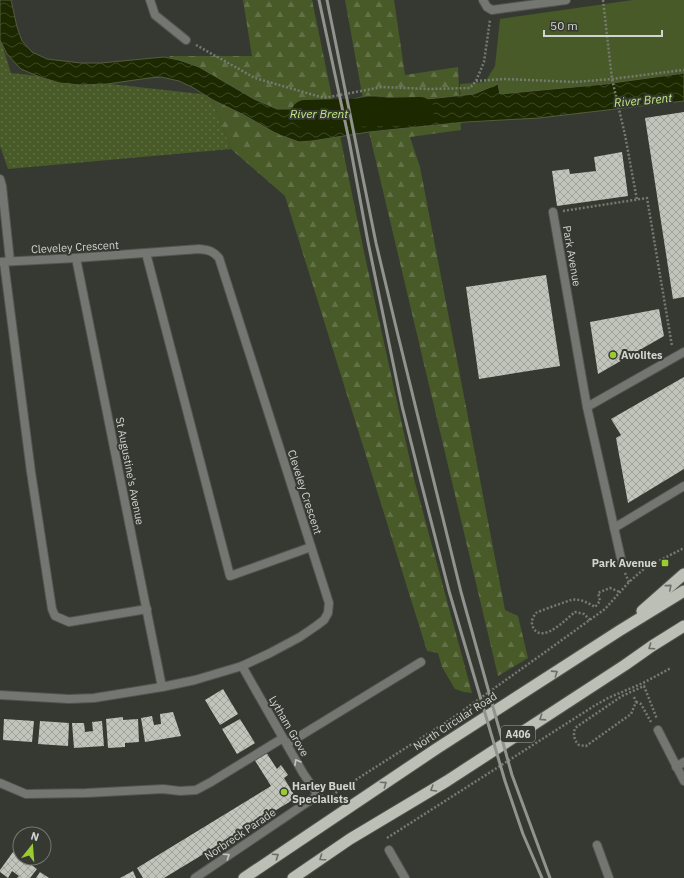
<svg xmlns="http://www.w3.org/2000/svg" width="684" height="878" font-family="'IBM Plex Sans',sans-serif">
<defs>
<pattern id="forest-firs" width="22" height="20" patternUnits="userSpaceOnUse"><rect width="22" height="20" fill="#485a28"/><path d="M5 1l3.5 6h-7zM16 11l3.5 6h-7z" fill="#627146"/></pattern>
<pattern id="garden-dots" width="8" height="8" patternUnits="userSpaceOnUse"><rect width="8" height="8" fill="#485a28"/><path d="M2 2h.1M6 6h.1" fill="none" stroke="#627146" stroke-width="1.8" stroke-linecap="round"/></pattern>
<pattern id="water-waves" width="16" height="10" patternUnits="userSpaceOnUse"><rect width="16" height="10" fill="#1c2900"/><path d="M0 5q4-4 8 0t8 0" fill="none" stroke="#3c4724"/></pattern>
<pattern id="building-cross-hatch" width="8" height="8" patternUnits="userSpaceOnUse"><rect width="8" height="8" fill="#c0c4bb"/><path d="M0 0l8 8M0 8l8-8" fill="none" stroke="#a0a39c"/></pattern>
</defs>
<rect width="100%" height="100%" fill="#363932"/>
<!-- forest -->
<g fill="url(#forest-firs)">
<polygon points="243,0 312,0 364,252 414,479 472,693 464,692 455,689 442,667 438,653 427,651 285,196 231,149 210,95 169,56 252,56"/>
<polygon points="345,0 394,0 405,75 458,67 461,130 410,137 420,167 505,610 518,616 528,658 498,676 369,132"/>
</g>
<!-- park -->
<polygon fill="#485a28" points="633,0 684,0 684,81 461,113 460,84 485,82 495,66 500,19"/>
<!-- garden -->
<polygon fill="url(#garden-dots)" points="0,38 11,73 210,95 231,149 8,169 0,146"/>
<!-- water -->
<path fill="url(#water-waves)" stroke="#535c3e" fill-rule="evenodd" d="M 0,0 L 11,0 L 17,27 L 22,41 L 32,52 L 47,59 L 81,63 L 101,63 L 164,57 L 179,60 L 199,67 L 254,99 L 277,109 L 308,109 L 335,104 L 365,96 L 380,96 L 408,101 L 474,94 L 498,84 L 500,94 L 605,84 L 684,73 L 684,101 L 539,118 L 466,122 L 369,132 L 312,141 L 299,142 L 277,134 L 244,115 L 213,100 L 192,87 L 179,81 L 161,77 L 149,78 L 107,84 L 80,85 L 60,83 L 40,77 L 21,69 L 7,54 L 0,40 ZM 373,106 L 385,106 L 390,108 C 377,117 351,117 335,120 C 328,121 319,124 311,124 C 303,124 297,122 290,118 L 311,118 L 346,113 Z"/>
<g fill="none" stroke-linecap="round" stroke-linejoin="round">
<!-- river -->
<polyline stroke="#1c2900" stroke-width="28" points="305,114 420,111"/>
</g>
<!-- building -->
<g fill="url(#building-cross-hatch)">
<polygon points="684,112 684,297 673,299 645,118"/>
<polygon points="622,152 628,196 557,206 552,171 569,169 570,174 596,171 594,157"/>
<polygon points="546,275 560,366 479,379 466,287"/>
<polygon points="659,309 664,336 598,374 590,322"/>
<polygon points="684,377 684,469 628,503 616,438 621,435 611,419"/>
<polygon points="223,689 238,714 220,725 205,700"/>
<polygon points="173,712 181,736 145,742 141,718 152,716 154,725 161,724 160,714"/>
<polygon points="123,717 123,720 138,719 139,742 125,743 125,747 108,748 106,719"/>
<polygon points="4,719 34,721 32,742 3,740"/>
<polygon points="240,719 255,743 237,754 222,729"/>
<polygon points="40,721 69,723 68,746 38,744"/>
<polygon points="102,721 104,746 74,748 72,723 84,723 85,732 93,731 92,722"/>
<polygon points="266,752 277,769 281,765 288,775 284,778 296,798 164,878 143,878 137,868 271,786 254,759"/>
<polygon points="13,852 20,856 20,858 22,858 37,869 30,878 17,878 19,876 12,871 8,878 0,872 0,870"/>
<polygon points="133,871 136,878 120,878"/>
<polygon points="40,872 49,878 36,878"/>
</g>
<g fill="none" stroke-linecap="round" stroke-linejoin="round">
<!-- service casing -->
<g stroke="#52554e" stroke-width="10">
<g id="service">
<polyline points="150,0 155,15 186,40"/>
<polyline points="0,179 2,186 10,261"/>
<polyline points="146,253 230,576 311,547"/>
<polyline points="4,262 31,472 52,609 55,616 69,622 147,609"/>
<polyline points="614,528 684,486"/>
<polyline points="287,744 421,662"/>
<polyline points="676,767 684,762"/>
<polyline points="0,783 26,794 86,793 163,789 180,791 196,790 211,782 283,738"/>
<polyline points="597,845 609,878"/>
</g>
</g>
<!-- minor casing -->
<g stroke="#52554e" stroke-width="10">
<g id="minor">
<polyline points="483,0 487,7 492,10 566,0"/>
<polyline points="553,212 587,407 622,563"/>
<polyline points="76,258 162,687"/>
<path d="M 0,262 L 76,258 L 199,249 C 209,250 213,251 219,258 L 329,603 L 328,613 L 324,620 L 316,626 L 300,637 L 270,653 L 242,666 L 195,680 L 162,687 L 94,698 L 69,699 L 0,695"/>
<polyline points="587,407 684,352"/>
<polyline points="658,730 684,781"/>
<polyline points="389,850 405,878"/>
<polyline points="195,878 318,795 303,773 242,666"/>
</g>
</g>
<!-- trunk casing -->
<g stroke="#52554e" stroke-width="13">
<g id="trunk">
<polyline points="642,611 684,574"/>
<polyline points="244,878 436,749 619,631 684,591"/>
<polyline points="293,878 350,839 447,781 625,665 652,646 684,626"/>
</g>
</g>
<!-- path -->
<g stroke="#777973" stroke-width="2.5" stroke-dasharray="2 2" stroke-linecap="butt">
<polyline points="603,0 612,79 625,135 637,200"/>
<polyline points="196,45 255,78 324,98 382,87 430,89 470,88 476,81 484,62 490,20"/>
<polyline points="476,81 504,79 575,82 612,79 684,70"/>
<polyline points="563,211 647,198 672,346"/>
<polyline points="625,573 629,582"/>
<path d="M 590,620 L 584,614 L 575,612 C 566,619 544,643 534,629 C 532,626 531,622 533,618 C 534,616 535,614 536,613 C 539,611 568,601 571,600 C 580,598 588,603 595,607 L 600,601 L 598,593 L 610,588 L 620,592"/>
<path d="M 634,697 L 636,702 L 631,714 L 586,746 L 579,745 C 574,740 573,735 575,728 L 622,696 L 644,686 L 657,719"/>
<polyline points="636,702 641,704 651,722"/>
<polyline points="328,795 332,795 451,719 541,655 605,609 629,582 645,568 684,548"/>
<polyline points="387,838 594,706 608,698 643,683 671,668"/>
</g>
<!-- service -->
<use href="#service" stroke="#747672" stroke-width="8"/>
<!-- minor -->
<use href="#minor" stroke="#747672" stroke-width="8"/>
<!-- trunk -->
<use href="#trunk" stroke="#bbbfb6" stroke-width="11"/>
<!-- rail -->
<g stroke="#91938e" stroke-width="3">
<polyline points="319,0 349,140 368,242 402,406 421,482 449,591 505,781 523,834 542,878"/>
<polyline points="327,0 376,243 395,323 461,592 512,775 550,878"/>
</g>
</g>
<!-- one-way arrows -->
<defs><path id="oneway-chevron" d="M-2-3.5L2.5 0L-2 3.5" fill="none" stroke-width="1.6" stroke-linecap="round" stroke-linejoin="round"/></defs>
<g stroke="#6b6f67">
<use href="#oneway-chevron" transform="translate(669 587) rotate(-41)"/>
<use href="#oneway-chevron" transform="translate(651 647) rotate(146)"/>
<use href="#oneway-chevron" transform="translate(555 673) rotate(-33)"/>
<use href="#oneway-chevron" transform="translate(542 718) rotate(147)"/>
<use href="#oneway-chevron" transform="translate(384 784) rotate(-34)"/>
<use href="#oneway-chevron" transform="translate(433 789) rotate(149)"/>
<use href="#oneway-chevron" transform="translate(276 856) rotate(-34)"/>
<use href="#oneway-chevron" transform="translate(322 858) rotate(145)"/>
</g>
<g stroke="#c4c6c2">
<use href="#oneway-chevron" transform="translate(297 762) rotate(-120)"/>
<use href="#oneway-chevron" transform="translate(227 856) rotate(-34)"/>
</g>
<!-- markers -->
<g fill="#9bcb33" stroke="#363932" stroke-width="1.5">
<circle cx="613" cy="355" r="4"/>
<rect x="661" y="559" width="8" height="8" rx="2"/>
<circle cx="284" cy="792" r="4"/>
</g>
<g text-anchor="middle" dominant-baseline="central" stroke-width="4" stroke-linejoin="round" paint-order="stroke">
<!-- shield labels -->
<rect fill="#363932" stroke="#a3a6a1" stroke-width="1" x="501" y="726" width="34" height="16" rx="3"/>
<g font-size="10" font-weight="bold" fill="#d2d4d0">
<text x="518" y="734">A406</text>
</g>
<!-- street labels -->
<g font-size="11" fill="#d2d4d0" stroke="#363932">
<text transform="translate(75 247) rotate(-3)">Cleveley Crescent</text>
<text transform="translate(572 256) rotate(80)">Park Avenue</text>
<text transform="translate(130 471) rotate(79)">St Augustine's Avenue</text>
<text transform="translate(305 492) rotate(72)">Cleveley Crescent</text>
<text transform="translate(455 721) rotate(-33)">North Circular Road</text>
<text transform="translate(289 726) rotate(60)">Lytham Grove</text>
<text transform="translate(240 834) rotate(-34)">Norbreck Parade</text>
</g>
<!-- poi labels -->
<g font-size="11" font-weight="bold" fill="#d2d4d0" stroke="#363932" text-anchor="start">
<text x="621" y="355">Avolites</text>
<text x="657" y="563" text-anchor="end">Park Avenue</text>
<text x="292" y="786">Harley Buell<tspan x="292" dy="13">Specialists</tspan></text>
</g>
<!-- water labels -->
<g font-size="12" font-style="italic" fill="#c1e97d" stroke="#363932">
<text transform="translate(643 100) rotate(-5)">River Brent</text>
<text x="319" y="113">River Brent</text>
</g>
</g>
<!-- north arrow -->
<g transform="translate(32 846) rotate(17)"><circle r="19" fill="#363932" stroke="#747771"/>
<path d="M0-3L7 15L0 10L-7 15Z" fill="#9bcb33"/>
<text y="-6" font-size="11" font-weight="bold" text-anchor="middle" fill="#d2d4d0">N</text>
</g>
<!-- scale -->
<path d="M544 30v6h118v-6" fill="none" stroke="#d2d4d0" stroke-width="2"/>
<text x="550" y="30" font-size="12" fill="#d2d4d0" stroke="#363932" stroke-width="3" paint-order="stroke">50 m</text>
</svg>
